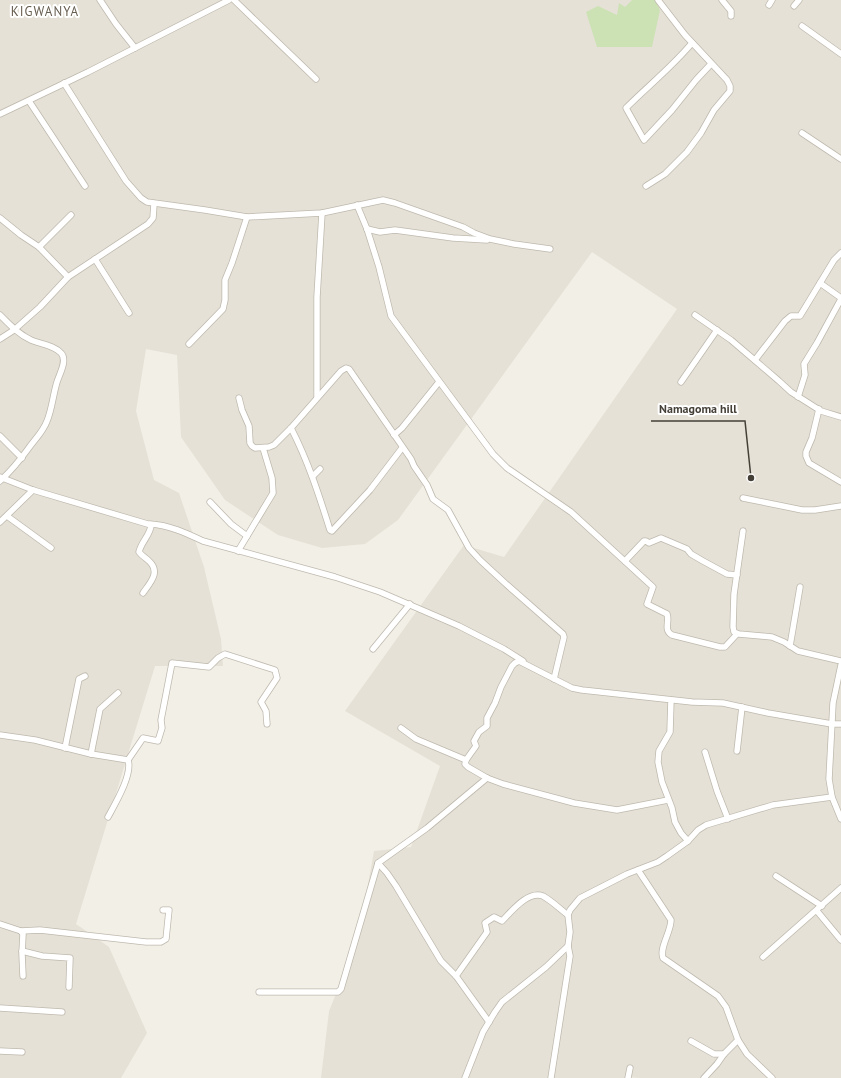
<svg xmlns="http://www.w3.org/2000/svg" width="841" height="1078" font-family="'PT Sans',sans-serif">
<rect width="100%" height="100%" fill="#f2efe7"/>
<!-- residential -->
<polygon fill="#e5e1d6" points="0,0 841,0 841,1078 640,1078 626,1077 625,1078 321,1078 329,1011 358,940 374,851 411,847 440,766 345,711 464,545 504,557 677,309 592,252 398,520 365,544 322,548 278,535 225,500 181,437 177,355 146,349 136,411 154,480 179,493 204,567 221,639 223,666 155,666 76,924 109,947 147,1033 121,1078 0,1078"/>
<!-- green -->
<polygon fill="#cce2b4" points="632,0 655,0 660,10 652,47 597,47 586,12 598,6 617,15 619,3 625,7"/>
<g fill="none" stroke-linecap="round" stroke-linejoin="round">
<!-- street casing -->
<g stroke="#bfb9ae" stroke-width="7">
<g id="street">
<polyline points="100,0 116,24 135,48"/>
<polyline points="234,0 316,79"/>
<polyline points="722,0 731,11 731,16"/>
<polyline points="769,5 772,0"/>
<polyline points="794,6 799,0"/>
<polyline points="802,26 841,54"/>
<path d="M 692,43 C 672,67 648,86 626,108 L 644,140 L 672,110 L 696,80 L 711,64"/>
<polyline points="64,83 126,181 141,198 147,202 205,210 247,217 322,213 383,200 395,203 463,227 474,233 490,239 514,244 550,249"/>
<polyline points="29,101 85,186"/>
<polyline points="0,114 88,72 229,0"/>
<polyline points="802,133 841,159"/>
<polyline points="646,186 665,174 687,152 701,133 714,110 730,91 730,86 727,80 685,35 658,0"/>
<path d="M 357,205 L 367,229 L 379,267 L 391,316 L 493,454 L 507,468 L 571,512 L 653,587 L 647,604 L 667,614 C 670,622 663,630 672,635 L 720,647 L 725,647 L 737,634"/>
<polyline points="0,218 21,235 39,247 68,277"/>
<polyline points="367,229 380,232 395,230 453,238 487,240"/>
<polyline points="39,247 71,215"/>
<polyline points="95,259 129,313"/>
<polyline points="820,283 841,298"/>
<path d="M 0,315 C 9,324 18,334 31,340 C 40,344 54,345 61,353 C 68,360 59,375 57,382 C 53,395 52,409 47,421 C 43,432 35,439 28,449 C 20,460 11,471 0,481"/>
<polyline points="695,315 731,340 779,381 791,392 821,411 841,417"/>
<polyline points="0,339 14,330 40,307 68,277 148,224 153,218 154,204"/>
<polyline points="189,344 223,309 225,300 225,280 232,263 247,217"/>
<polyline points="755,360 785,321 791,316 800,316 834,260 841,253"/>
<polyline points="681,382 717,330"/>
<polyline points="317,397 317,297 322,213"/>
<polyline points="798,397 805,375 804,364 817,343 841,299"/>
<polyline points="239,398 242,410 249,426 250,443 252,446 255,448 269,447 274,445 291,428 341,371 346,368 349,369 411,459 414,466 427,485 433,499 448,510 469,548 480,560 506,584 563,634 564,637 554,679"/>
<polyline points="819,409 812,438 806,452 806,456 809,463 841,482"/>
<path d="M 291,428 C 308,461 319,495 330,530 L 332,531 L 370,490 L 402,448"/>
<polyline points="394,435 402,428 439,382"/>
<polyline points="0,436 22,458"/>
<polyline points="313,476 320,469"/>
<path d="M 33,490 L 151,525 C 151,534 141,542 139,552 C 142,556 146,558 149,561 C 161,572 150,583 143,593"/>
<polyline points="743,498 802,510 815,510 841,506"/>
<polyline points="210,502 231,524 247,536"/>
<polyline points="7,516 51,548"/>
<polyline points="0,522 33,490 0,477"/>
<path d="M 150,524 C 169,525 186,533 203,541 L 335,577 L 380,592 L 459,626 L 504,649 L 523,661"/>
<polyline points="743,531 734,594 733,627 734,632 739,634 772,637 784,642 798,651 841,661"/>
<polyline points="238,551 273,493 272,478 263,448"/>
<polyline points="625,561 644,541 646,541 649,543 661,538 687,549 691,554 703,561 727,574 737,575"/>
<polyline points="790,646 800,587"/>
<polyline points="373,649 410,604"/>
<polyline points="841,665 833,703 829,779 832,797 841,819"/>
<polyline points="671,700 670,732 659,751 658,762 662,782 672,808 675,822 681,833 688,841"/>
<polyline points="401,728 416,739 466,760"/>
<path d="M 0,735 L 35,740 L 91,754 L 128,760 C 133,774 115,804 108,817"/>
<polyline points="65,748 79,679 85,676"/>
<polyline points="737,751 742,707"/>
<polyline points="705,752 717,791 728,819"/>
<polyline points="91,754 100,709 118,693"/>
<polyline points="128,760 143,738 158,741 162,728 161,720 172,663 209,667 218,658 225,654 275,670 277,678 261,702 266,711 267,724"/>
<polyline points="668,800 617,810 574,803 503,784 487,778 468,767 465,764 466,760 476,746 474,741 479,732 487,726 487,718 495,703 501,687 512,666 515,663 519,661 572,688 582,690 692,702 723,703 768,713 832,724 841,724"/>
<polyline points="378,863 387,873 396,886 441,961 456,976 489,1022"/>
<path d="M 638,870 L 671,920 C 671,932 659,948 663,958 L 718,996 L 726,1007 L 738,1040 L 747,1054 L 772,1078"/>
<polyline points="776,876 822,906"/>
<polyline points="817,911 841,940"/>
<polyline points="0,924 21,931 23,934 22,954 23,976"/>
<polyline points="21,931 40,930 146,942 161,942 166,939 169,910 163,910"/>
<polyline points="22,951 42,956 70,958 69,987"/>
<polyline points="763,957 841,888"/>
<path d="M 456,976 L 487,932 L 485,923 L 494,917 L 502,921 C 511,912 528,890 543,896 C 552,901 560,909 568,915"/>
<polyline points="259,992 338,992 341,989 378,863 427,828 487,778"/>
<polyline points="0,1008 62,1012"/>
<polyline points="691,1041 714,1054 724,1054"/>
<polyline points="0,1051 22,1052"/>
<polyline points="465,1078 483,1032 495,1012 502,1002 546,967 568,946 570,932 568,915 570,910 580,898 627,874 658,862 667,856 688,841 698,830 706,825 773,805 832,797"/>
<polyline points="551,1078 570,956 568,946"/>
<polyline points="628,1078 630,1068"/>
<polyline points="704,1078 717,1064 724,1054 738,1040"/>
</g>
</g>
<!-- street -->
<use href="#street" stroke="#fff" stroke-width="5.5"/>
</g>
<g text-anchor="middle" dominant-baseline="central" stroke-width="4" stroke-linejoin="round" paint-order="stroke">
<!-- quarter labels -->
<g font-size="13" letter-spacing="1" fill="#665d4f" stroke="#fff">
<text x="45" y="11">KIGWANYA</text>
</g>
</g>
<!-- callouts -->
<path fill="none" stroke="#443f37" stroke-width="1.5" d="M751 478L745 421H651"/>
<circle fill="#443f37" stroke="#fff" stroke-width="1.5" cx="751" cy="478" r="4"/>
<g font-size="12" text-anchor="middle" font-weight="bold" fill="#443f37" stroke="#fff" stroke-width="4" stroke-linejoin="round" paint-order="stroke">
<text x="698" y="413">Namagoma hill</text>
</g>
</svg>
